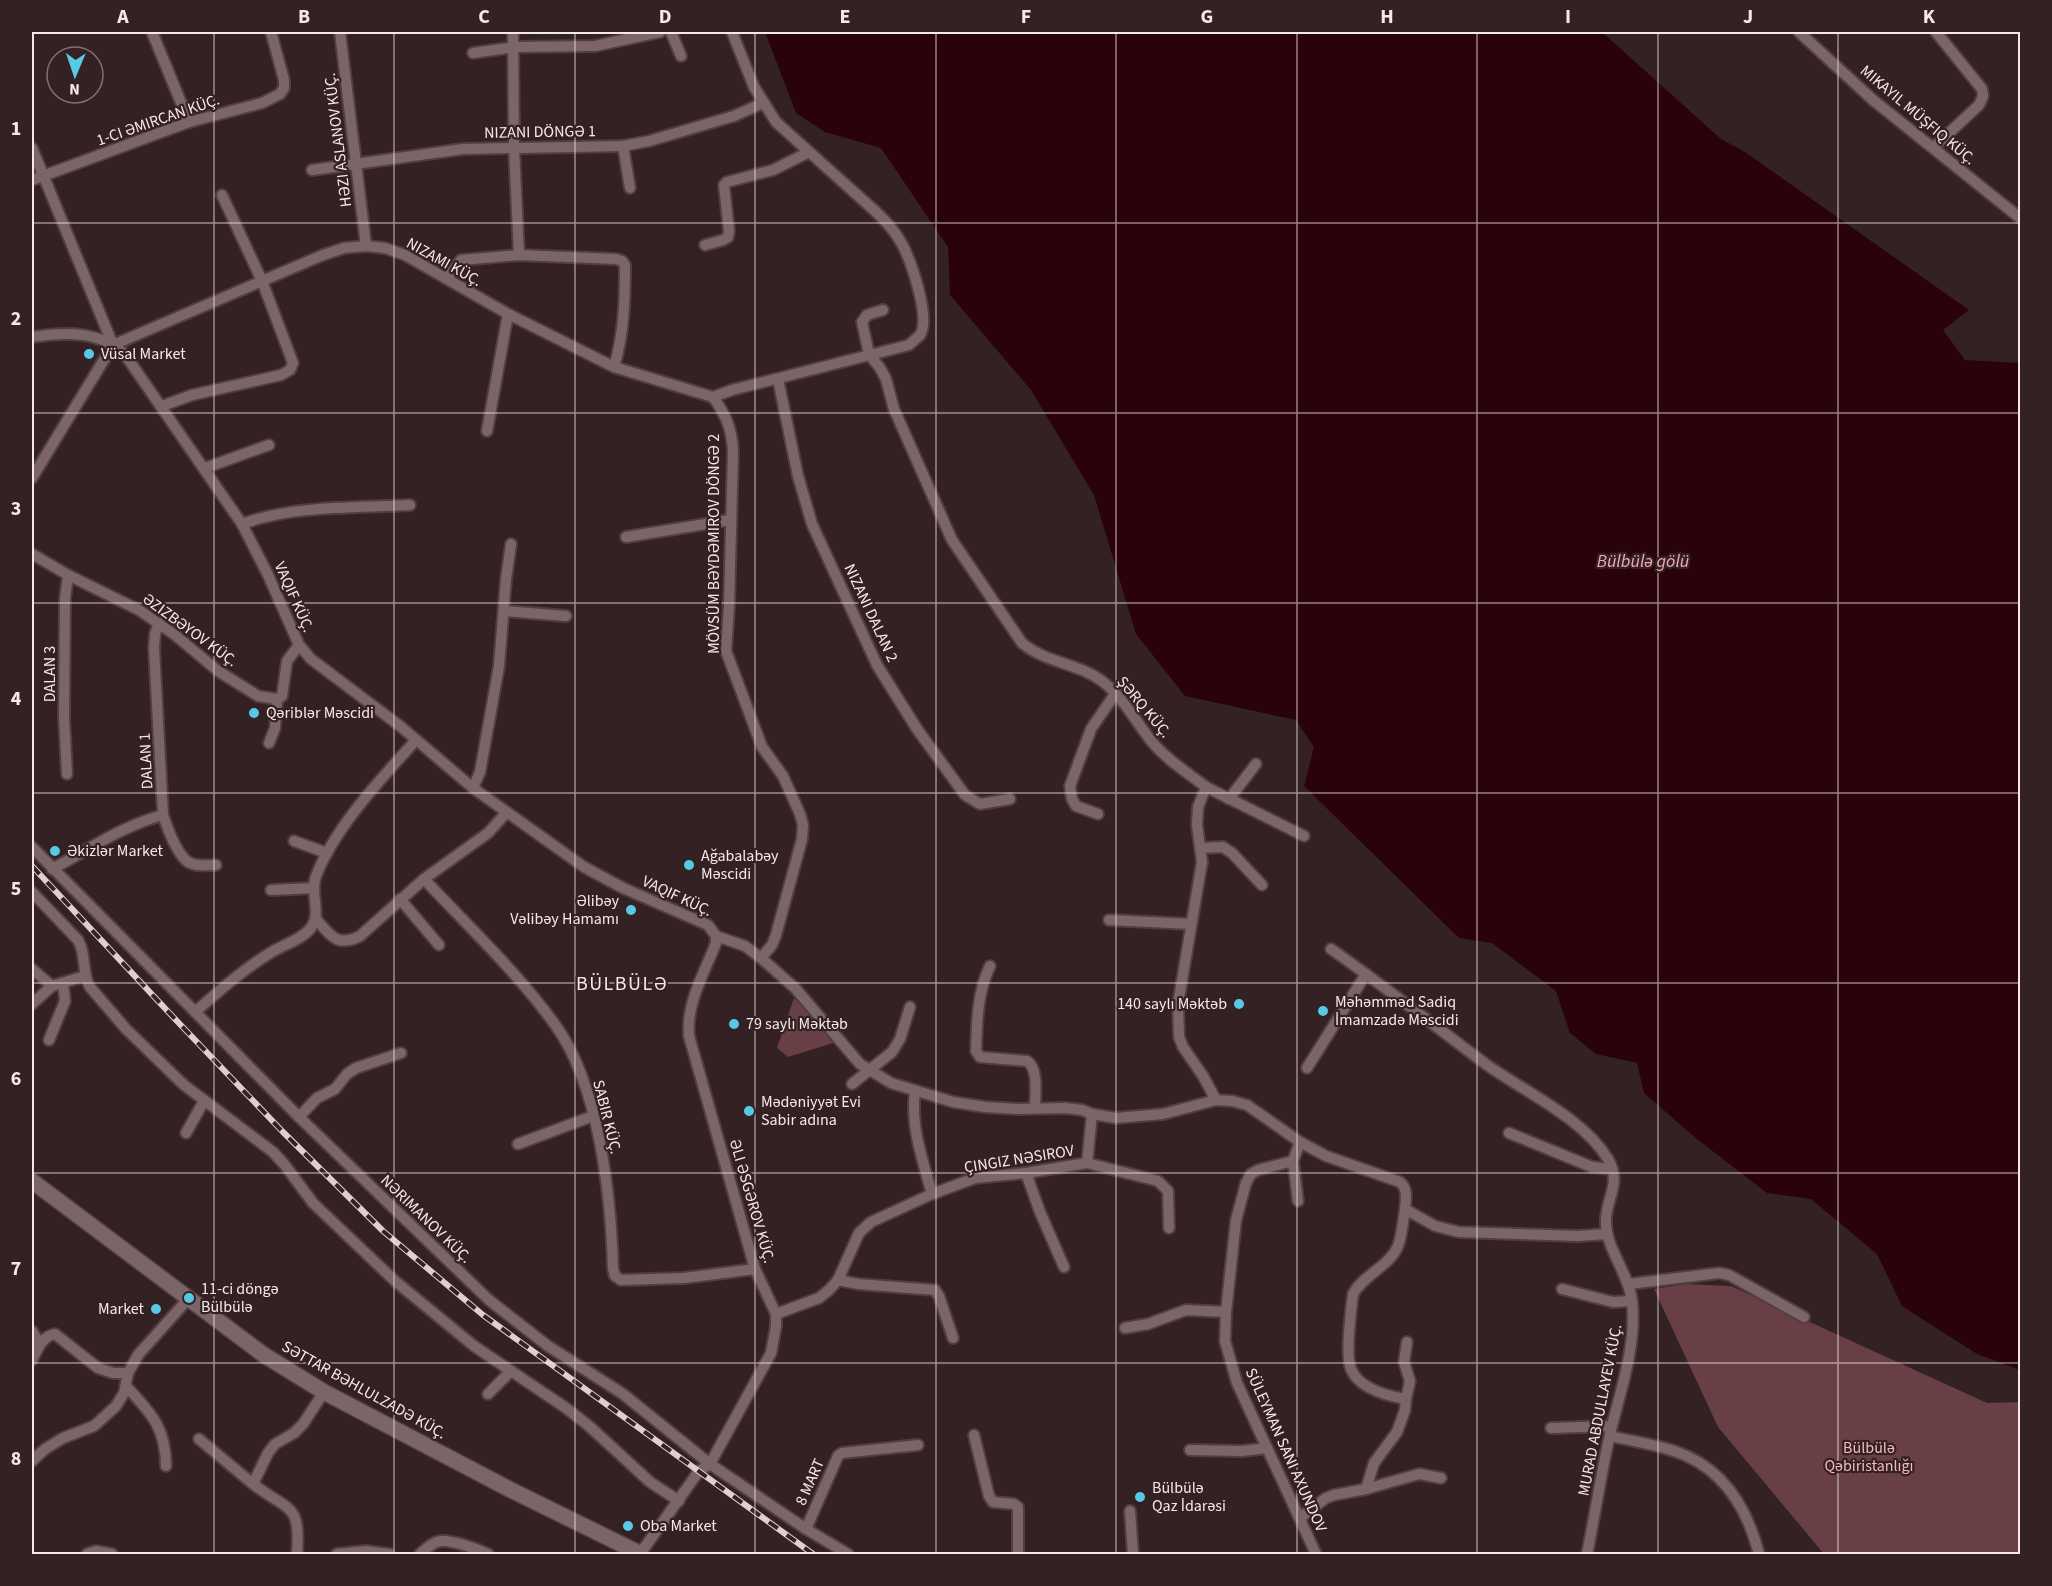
<svg xmlns="http://www.w3.org/2000/svg" width="2052" height="1586" font-family="'Source Sans 3',sans-serif">
<rect width="100%" height="100%" fill="#342123"/>
<!-- green -->
<g fill="#673f44">
<polygon points="794,998 836,1042 788,1057 777,1048"/>
<polygon points="1685,1284 1731,1286 1987,1403 2020,1402 2020,1554 1824,1554 1718,1427 1654,1289"/>
</g>
<!-- water -->
<polygon fill="#2a020b" points="765,32 1602,32 1721,139 1745,152 1969,310 1943,330 1965,360 2020,363 2020,1370 1977,1354 1902,1306 1877,1254 1811,1199 1767,1193 1697,1139 1644,1093 1637,1063 1596,1054 1570,1033 1556,991 1492,943 1459,938 1304,786 1314,747 1296,720 1185,696 1136,634 1094,495 1031,390 950,295 948,247 881,148 825,132 796,113"/>
<g fill="none" stroke-linecap="round" stroke-linejoin="round">
<!-- minor casing -->
<g stroke="#503f42" stroke-width="14">
<g id="minor">
<polyline points="152,32 189,122"/>
<polyline points="340,32 366,246"/>
<polyline points="513,32 514,148 519,255"/>
<polyline points="671,32 681,56"/>
<polyline points="1799,32 1873,100 2020,218"/>
<polyline points="473,53 515,47 595,46 660,32"/>
<polyline points="623,146 630,188"/>
<polyline points="1934,147 1979,105 1983,96 1982,89 1936,32"/>
<polyline points="32,148 113,345"/>
<polyline points="312,170 463,149 623,146 649,141 734,116 763,103"/>
<polyline points="32,180 189,122 262,103 280,94 284,88 284,80 271,32"/>
<polyline points="705,245 723,240 728,237 729,231 724,185 727,182 773,170 809,152"/>
<path d="M 447,278 L 461,260 L 519,255 L 616,259 L 622,261 L 625,265 C 625,300 624,334 614,367"/>
<path d="M 883,310 L 867,315 L 862,322 L 869,354 L 880,368 L 886,379 L 894,409 L 952,540 L 1022,643 C 1046,663 1078,663 1102,681 C 1123,697 1136,722 1152,742 C 1167,760 1188,773 1206,787 L 1198,807 L 1197,825 L 1202,862 L 1178,1004 L 1179,1037 L 1183,1047 L 1203,1076 L 1216,1100"/>
<path d="M 32,337 C 65,332 101,330 126,356 L 242,524 L 268,575 L 299,645 L 311,659 L 400,726 L 473,788 L 584,867 L 623,888 L 708,925 L 716,936"/>
<polyline points="778,379 798,476 812,524 877,665 917,729 965,795 980,804 1010,799"/>
<path d="M 713,397 C 726,415 732,429 733,452 L 729,606 L 726,651 L 762,747 L 783,776 L 800,814 L 803,825 L 802,839 L 776,935 L 772,945 L 761,958"/>
<polyline points="162,406 192,395 281,375 290,370 293,363 262,281 222,195"/>
<polyline points="487,431 508,314"/>
<polyline points="205,468 269,445"/>
<path d="M 32,478 L 113,345 L 262,281 L 323,255 L 344,248 L 366,246 L 385,248 L 405,255 L 508,314 L 614,367 L 713,397 L 732,390 L 909,345 C 912,342 917,338 920,335 C 931,318 911,261 902,244 C 895,231 886,221 875,211 L 776,122 L 754,87 L 732,32"/>
<path d="M 242,524 C 294,505 355,508 410,505"/>
<polyline points="626,537 730,520"/>
<polyline points="32,554 68,575 139,610 175,635 218,671 258,696 277,699 282,696 287,661 299,645"/>
<polyline points="504,611 566,616"/>
<path d="M 159,623 L 155,634 L 154,648 L 163,815 C 167,827 177,854 188,862 C 196,867 208,865 216,865"/>
<polyline points="269,743 275,728 277,699"/>
<polyline points="67,774 64,717 65,599 68,575"/>
<polyline points="1206,787 1304,836"/>
<polyline points="473,788 480,772 499,666 506,579 511,544"/>
<polyline points="1229,799 1256,764"/>
<polyline points="1098,814 1076,806 1072,799 1070,786 1091,729 1115,694"/>
<polyline points="294,841 327,853"/>
<polyline points="32,847 299,1117 489,1300 548,1346 623,1394 710,1464 806,1529 848,1554"/>
<polyline points="1200,848 1223,847 1232,853 1262,885"/>
<path d="M 52,869 C 88,850 124,825 163,815"/>
<path d="M 424,879 C 469,927 518,973 556,1026 C 599,1086 611,1196 613,1269 L 615,1276 L 621,1280 L 684,1278 L 755,1269"/>
<polyline points="271,890 314,888"/>
<path d="M 32,892 L 78,940 C 87,955 81,972 90,987 L 126,1029 L 184,1085 L 273,1152 L 284,1164 L 313,1203 L 395,1281 L 474,1346 L 566,1408 L 589,1426 L 650,1482 L 679,1501"/>
<polyline points="400,899 439,945"/>
<path d="M 316,919 C 330,935 337,948 360,936 L 424,879 L 488,833 L 506,813"/>
<polyline points="1109,920 1191,924"/>
<path d="M 716,936 L 745,946 L 761,958 L 795,988 L 860,1064 L 891,1083 L 953,1102 L 985,1107 L 1017,1109 L 1065,1108 L 1082,1110 L 1092,1114 L 1116,1118 L 1163,1114 L 1216,1100 L 1232,1101 L 1247,1105 L 1300,1142 L 1326,1156 L 1400,1182 C 1408,1189 1406,1199 1405,1209 L 1435,1226 L 1459,1232 L 1578,1236 L 1607,1234"/>
<path d="M 1331,949 C 1384,986 1435,1026 1487,1065 C 1525,1092 1583,1118 1608,1159 C 1623,1185 1604,1200 1606,1224 C 1607,1250 1629,1274 1632,1301 C 1637,1346 1620,1391 1610,1434 C 1601,1474 1595,1515 1587,1554"/>
<path d="M 990,966 C 977,993 977,1022 976,1051 L 980,1057 L 1027,1061 C 1039,1069 1035,1095 1035,1108"/>
<polyline points="32,969 52,986"/>
<polyline points="32,1004 52,986 85,976"/>
<path d="M 195,1012 C 218,992 241,971 267,955 C 279,946 300,941 310,929 C 323,913 309,894 316,876 C 335,827 381,779 416,740"/>
<polyline points="49,1040 65,1001 63,983"/>
<polyline points="1307,1068 1366,974"/>
<polyline points="852,1084 892,1052 900,1039 910,1007"/>
<path d="M 915,1091 C 910,1126 923,1161 932,1194"/>
<polyline points="299,1117 317,1098 335,1089 347,1074 356,1068 401,1053"/>
<polyline points="186,1133 204,1101"/>
<polyline points="1509,1133 1592,1167 1612,1169"/>
<polyline points="1300,1142 1293,1161 1258,1170 1251,1174 1246,1183 1236,1220 1226,1312 1225,1341 1237,1383 1316,1554"/>
<polyline points="518,1144 593,1116"/>
<polyline points="1293,1161 1298,1201"/>
<polyline points="1087,1163 1092,1114"/>
<polyline points="1026,1173 1040,1212 1064,1267"/>
<polyline points="838,1280 858,1284 935,1290 939,1296 953,1338"/>
<polyline points="1629,1284 1719,1273 1729,1275 1804,1317"/>
<polyline points="1562,1289 1613,1302 1632,1301"/>
<polyline points="776,1314 819,1298 829,1290 838,1280 859,1233 871,1222 932,1194 975,1178 1026,1173 1087,1163 1158,1181 1168,1191 1169,1228"/>
<polyline points="1125,1328 1148,1324 1186,1310 1226,1312"/>
<polyline points="32,1331 40,1344"/>
<path d="M 32,1360 C 38,1349 41,1337 55,1334 L 98,1368 L 113,1373 L 128,1373"/>
<path d="M 126,1386 C 151,1413 166,1428 166,1466"/>
<polyline points="488,1394 511,1371"/>
<polyline points="1406,1399 1410,1381 1404,1362 1407,1342"/>
<polyline points="1551,1428 1612,1426"/>
<polyline points="974,1435 989,1496 993,1502 1014,1504 1018,1507 1018,1554"/>
<path d="M 1610,1436 C 1631,1441 1653,1444 1674,1451 C 1723,1467 1747,1507 1759,1554"/>
<polyline points="199,1439 253,1484"/>
<polyline points="1190,1450 1242,1451 1267,1448"/>
<polyline points="32,1461 45,1449 63,1438 94,1426 116,1406 124,1393 128,1373 138,1355 189,1298"/>
<path d="M 1366,1489 L 1374,1463 L 1397,1432 L 1405,1410 L 1406,1399 C 1388,1396 1359,1389 1351,1369 C 1345,1355 1351,1311 1353,1294 C 1363,1275 1390,1266 1398,1246 C 1402,1235 1403,1221 1405,1209"/>
<polyline points="1130,1511 1133,1554"/>
<polyline points="1301,1517 1326,1498 1334,1495 1366,1489 1419,1474 1441,1478"/>
<polyline points="806,1529 838,1456 842,1453 918,1445"/>
<polyline points="87,1554 96,1551 112,1554"/>
<path d="M 297,1554 C 301,1502 289,1512 253,1484 L 268,1453 L 275,1444 L 294,1433 L 303,1424 L 324,1392"/>
<polyline points="337,1554 366,1551 389,1554"/>
<path d="M 420,1554 C 426,1549 432,1542 441,1541 C 453,1540 477,1549 488,1554"/>
<path d="M 640,1554 L 699,1471 L 710,1464 L 771,1353 L 776,1326 L 776,1314 L 755,1269 L 689,1036 C 686,1003 704,974 716,943 L 716,936"/>
</g>
</g>
<!-- secondary casing -->
<g stroke="#503f42" stroke-width="18">
<polyline id="secondary" points="32,1181 264,1355 324,1392 511,1490 641,1554"/>
</g>
<!-- minor -->
<use href="#minor" stroke="#7c6568" stroke-width="10"/>
<!-- secondary -->
<use href="#secondary" stroke="#7c6568" stroke-width="15"/>
<!-- rail casing -->
<g stroke="#ded0d1" stroke-width="6">
<polyline id="rail" points="32,866 175,1019 283,1132 383,1231 483,1315 813,1554"/>
</g>
<!-- rail -->
<use href="#rail" stroke="#342123" stroke-width="4" stroke-dasharray="11" stroke-linecap="butt"/>
</g>
<!-- grid -->
<path fill="none" stroke="#f6e8e9" stroke-width="1.5" stroke-opacity="0.55" d="M 214,32 L 214,1554M 394,32 L 394,1554M 575,32 L 575,1554M 755,32 L 755,1554M 936,32 L 936,1554M 1116,32 L 1116,1554M 1297,32 L 1297,1554M 1477,32 L 1477,1554M 1658,32 L 1658,1554M 1838,32 L 1838,1554M 32,223 L 2020,223M 32,413 L 2020,413M 32,603 L 2020,603M 32,793 L 2020,793M 32,983 L 2020,983M 32,1173 L 2020,1173M 32,1363 L 2020,1363"/>
<!-- markers -->
<g fill="#58c9e3" stroke="#342123" stroke-width="2">
<circle cx="89" cy="354" r="6"/>
<circle cx="254" cy="713" r="6"/>
<circle cx="55" cy="851" r="6"/>
<circle cx="689" cy="865" r="6"/>
<circle cx="631" cy="910" r="6"/>
<circle cx="1239" cy="1004" r="6"/>
<circle cx="1323" cy="1011" r="6"/>
<circle cx="734" cy="1024" r="6"/>
<circle cx="749" cy="1111" r="6"/>
<circle cx="189" cy="1298" r="6"/>
<circle cx="156" cy="1309" r="6"/>
<circle cx="1140" cy="1497" r="6"/>
<circle cx="628" cy="1526" r="6"/>
</g>
<g text-anchor="middle" dominant-baseline="central" stroke-width="4.5" stroke-linejoin="round" paint-order="stroke">
<!-- street labels -->
<g font-size="16" fill="#f6e8e9" stroke="#342123">
<text transform="translate(1918 115) rotate(40)">MIKAYIL MÜŞFIQ KÜÇ.</text>
<text transform="translate(158 120) rotate(-19)">1-CI ƏMIRCAN KÜÇ.</text>
<text transform="translate(540 132) rotate(-1)">NIZANI DÖNGƏ 1</text>
<text transform="translate(338 140) rotate(-97)">HƏZI ASLANOV KÜÇ.</text>
<text transform="translate(444 262) rotate(29)">NIZAMI KÜÇ.</text>
<text transform="translate(714 544) rotate(-90)">MÖVSÜM BƏYDƏMIROV DÖNGƏ 2</text>
<text transform="translate(294 597) rotate(66)">VAQIF KÜÇ.</text>
<text transform="translate(871 613) rotate(65)">NIZANI DALAN 2</text>
<text transform="translate(190 630) rotate(36)">ƏZIZBƏYOV KÜÇ.</text>
<text transform="translate(50 674) rotate(-90)">DALAN 3</text>
<text transform="translate(1144 707) rotate(50)">ŞƏRQ KÜÇ.</text>
<text transform="translate(146 761) rotate(-93)">DALAN 1</text>
<text transform="translate(677 896) rotate(25)">VAQIF KÜÇ.</text>
<text transform="translate(607 1117) rotate(76)">SABIR KÜÇ.</text>
<text transform="translate(1019 1159) rotate(-9)">ÇINGIZ NƏSIROV</text>
<text transform="translate(752 1201) rotate(74)">ƏLI ƏSGƏROV KÜÇ.</text>
<text transform="translate(426 1219) rotate(44)">NƏRIMANOV KÜÇ.</text>
<text transform="translate(364 1390) rotate(29)">SƏTTAR BƏHLULZADƏ KÜÇ.</text>
<text transform="translate(1600 1410) rotate(-79)">MURAD ABDULLAYEV KÜÇ.</text>
<text transform="translate(1286 1450) rotate(66)">SÜLEYMAN SANI AXUNDOV</text>
<text transform="translate(810 1482) rotate(-66)">8 MART</text>
</g>
<!-- poi labels -->
<g font-size="16" fill="#f6e8e9" stroke="#342123" text-anchor="start">
<text x="101" y="354">Vüsal Market</text>
<text x="266" y="713">Qəriblər Məscidi</text>
<text x="67" y="851">Əkizlər Market</text>
<text x="701" y="856">Ağabalabəy<tspan x="701" dy="18">Məscidi</tspan></text>
<text x="619" y="901" text-anchor="end">Əlibəy<tspan x="619" dy="18">Vəlibəy Hamamı</tspan></text>
<text x="1335" y="1002">Məhəmməd Sadiq<tspan x="1335" dy="18">İmamzadə Məscidi</tspan></text>
<text x="1227" y="1004" text-anchor="end">140 saylı Məktəb</text>
<text x="746" y="1024">79 saylı Məktəb</text>
<text x="761" y="1102">Mədəniyyət Evi<tspan x="761" dy="18">Sabir adına</tspan></text>
<text x="201" y="1289">11-ci döngə<tspan x="201" dy="18">Bülbülə</tspan></text>
<text x="144" y="1309" text-anchor="end">Market</text>
<text x="1152" y="1488">Bülbülə<tspan x="1152" dy="18">Qaz İdarəsi</tspan></text>
<text x="640" y="1526">Oba Market</text>
</g>
<!-- park labels -->
<g font-size="16" fill="#f5b9bf" stroke="#342123">
<text x="1869" y="1448">Bülbülə<tspan x="1869" dy="18">Qəbiristanlığı</tspan></text>
</g>
<!-- water labels -->
<g font-size="18" font-style="italic" fill="#f7a9b2" stroke="#342123">
<text x="1643" y="561">Bülbülə gölü</text>
</g>
<!-- quarter labels -->
<g font-size="20" letter-spacing="1.5" fill="#f6e8e9" stroke="#342123">
<text x="622" y="984">BÜLBÜLƏ</text>
</g>
</g>
<!-- border -->
<rect width="2052" height="1586" fill="none" stroke="#342123" stroke-width="66"/>
<!-- north arrow -->
<g transform="translate(75 75) rotate(182)"><circle r="28" fill="#342123" stroke="#827172" stroke-width="1.5"/>
<path d="M0-4.5L10 22L0 15L-10 22Z" fill="#58c9e3"/>
<text y="-9" font-size="16" font-weight="bold" text-anchor="middle" fill="#f6e8e9">N</text>
</g>
<rect x="33" y="33" width="1986" height="1520" fill="none" stroke="#f6e8e9" stroke-width="2"/>
<g font-size="20" text-anchor="middle" font-weight="bold" fill="#f6e8e9">
<text x="123" y="23">A</text>
<text x="304" y="23">B</text>
<text x="484" y="23">C</text>
<text x="665" y="23">D</text>
<text x="845" y="23">E</text>
<text x="1026" y="23">F</text>
<text x="1207" y="23">G</text>
<text x="1387" y="23">H</text>
<text x="1568" y="23">I</text>
<text x="1748" y="23">J</text>
<text x="1929" y="23">K</text>
<text x="16" y="135">1</text>
<text x="16" y="325">2</text>
<text x="16" y="515">3</text>
<text x="16" y="705">4</text>
<text x="16" y="895">5</text>
<text x="16" y="1085">6</text>
<text x="16" y="1275">7</text>
<text x="16" y="1465">8</text>
</g>
</svg>
